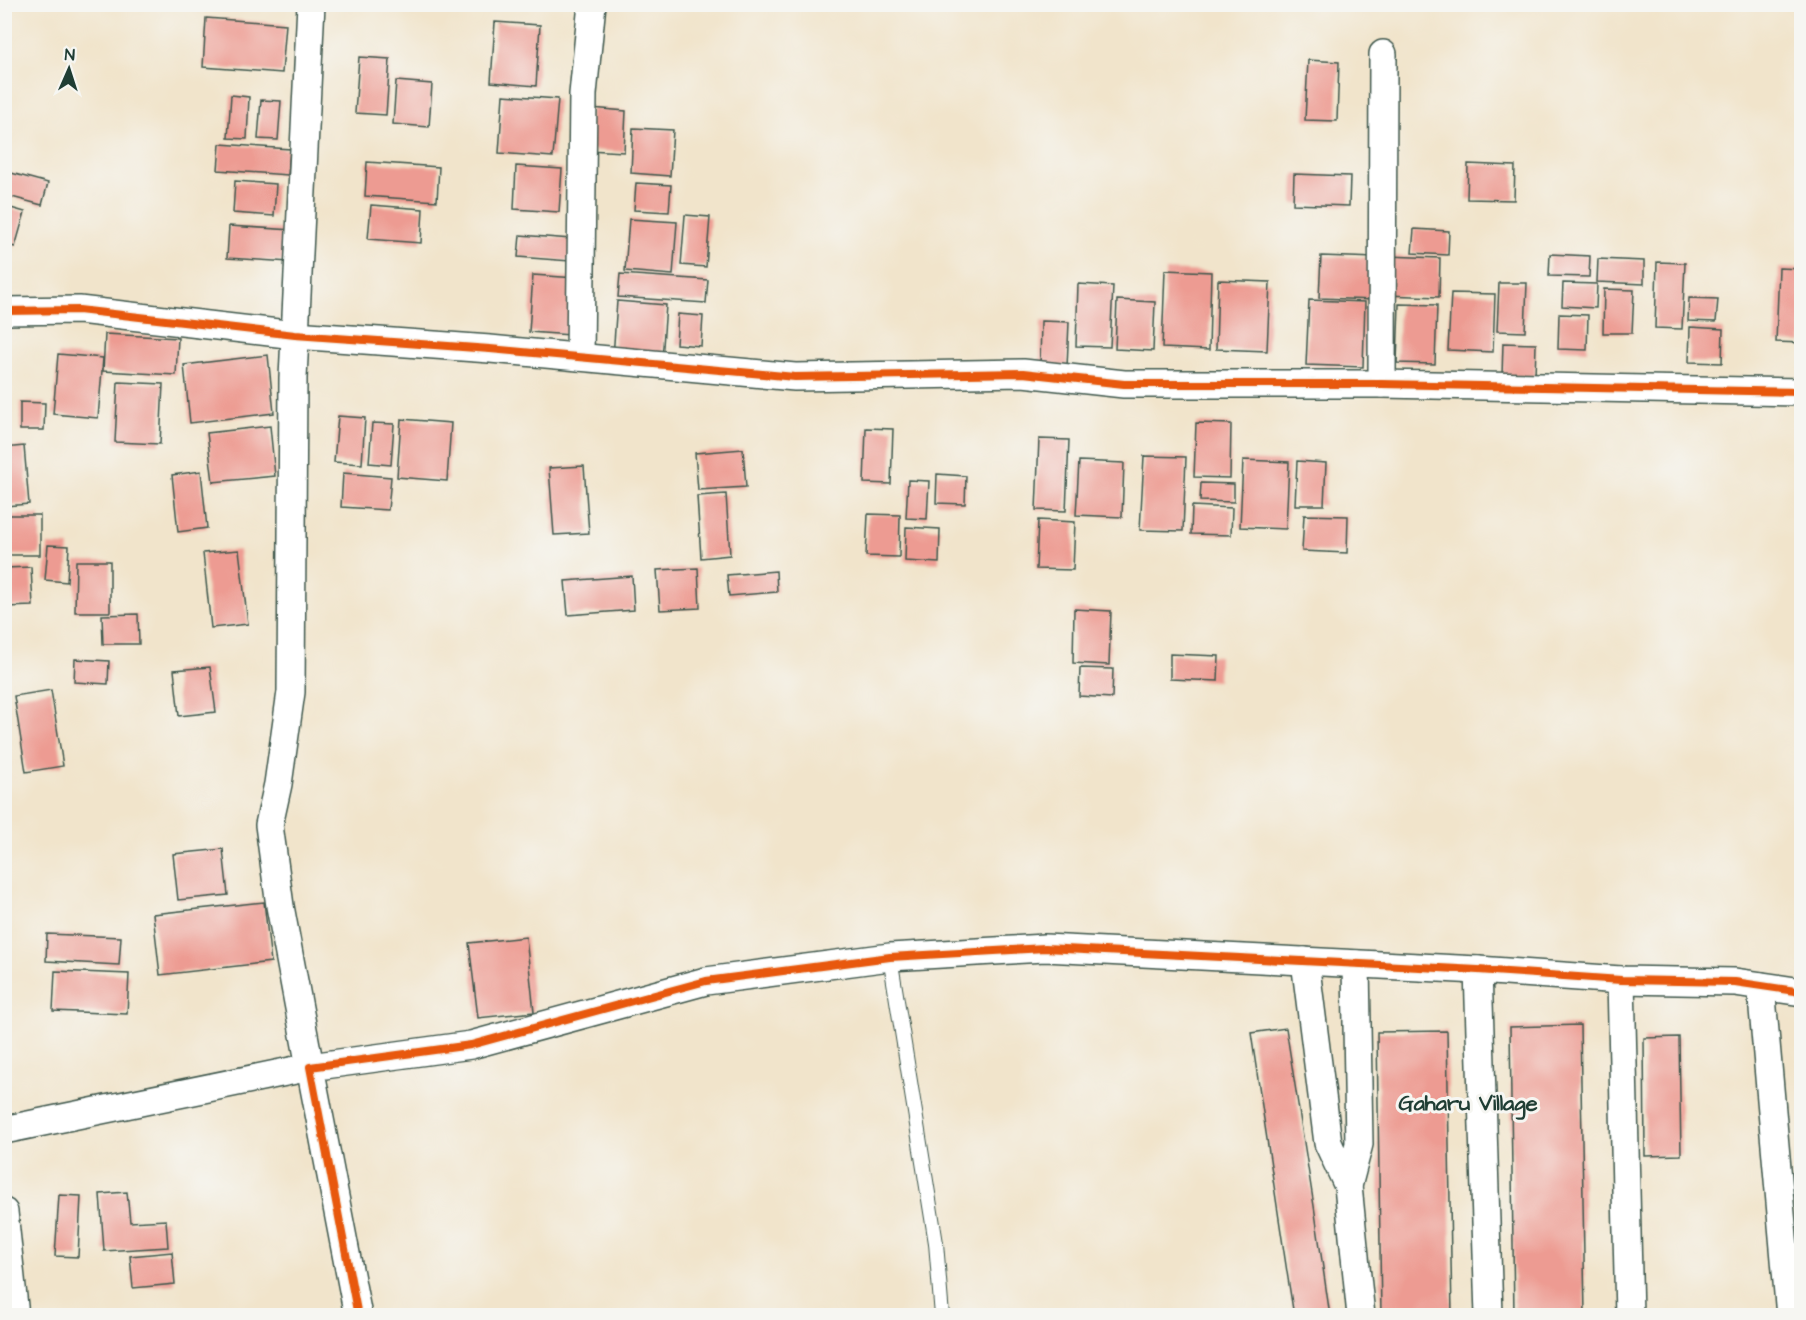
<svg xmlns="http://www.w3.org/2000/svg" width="1806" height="1320" font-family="'Architects Daughter',sans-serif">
<rect width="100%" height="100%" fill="#f6f6f2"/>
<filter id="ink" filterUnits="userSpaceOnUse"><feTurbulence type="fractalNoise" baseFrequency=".0167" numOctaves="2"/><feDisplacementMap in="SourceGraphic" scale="12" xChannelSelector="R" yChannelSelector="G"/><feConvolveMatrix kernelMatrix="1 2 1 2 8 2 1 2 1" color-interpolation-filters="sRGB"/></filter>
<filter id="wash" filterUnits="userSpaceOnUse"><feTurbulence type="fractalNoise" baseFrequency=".008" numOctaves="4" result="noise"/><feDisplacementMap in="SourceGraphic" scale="24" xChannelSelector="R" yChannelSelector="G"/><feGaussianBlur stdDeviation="1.35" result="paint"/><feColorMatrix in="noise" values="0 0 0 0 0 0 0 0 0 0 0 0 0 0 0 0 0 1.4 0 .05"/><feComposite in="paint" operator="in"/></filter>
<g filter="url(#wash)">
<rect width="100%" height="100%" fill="#f1e4cb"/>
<g id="blocks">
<!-- building -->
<g fill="#ed9b92">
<polygon points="206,18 286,24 282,73 203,67"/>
<polygon points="495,22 540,25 536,86 491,82"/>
<polygon points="359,57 390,59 386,115 355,113"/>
<polygon points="1308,60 1339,62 1337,121 1305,120"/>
<polygon points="396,81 432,84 429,127 393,124"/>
<polygon points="231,95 249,97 247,139 228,138"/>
<polygon points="503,95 558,99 553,157 499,153"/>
<polygon points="261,100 281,101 278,140 258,139"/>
<polygon points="591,108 626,111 624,152 588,150"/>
<polygon points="633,128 673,130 670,176 631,173"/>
<polygon points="220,144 290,149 288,175 218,170"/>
<polygon points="367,162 439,167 437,201 365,196"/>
<polygon points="1468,164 1515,166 1514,200 1467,199"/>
<polygon points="516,166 562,169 559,212 514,209"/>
<polygon points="4,171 48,183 42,205 4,195"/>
<polygon points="1294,174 1350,176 1349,206 1293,204"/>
<polygon points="235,181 276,184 274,216 233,213"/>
<polygon points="636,183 671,185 669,212 634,210"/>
<polygon points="371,205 423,209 421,243 368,239"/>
<polygon points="4,206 25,212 15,247 4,244"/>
<polygon points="685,215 710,217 706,267 681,265"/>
<polygon points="629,219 677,222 673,275 625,271"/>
<polygon points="229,226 293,230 290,262 227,258"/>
<polygon points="1414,229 1449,231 1448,255 1412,253"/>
<polygon points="520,235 571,239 570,261 518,257"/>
<polygon points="1550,254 1590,256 1589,277 1549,276"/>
<polygon points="1321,256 1377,258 1376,300 1319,298"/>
<polygon points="1387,256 1440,258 1439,297 1386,295"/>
<polygon points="1598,259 1644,261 1644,284 1597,282"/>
<polygon points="1657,262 1685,263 1682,329 1655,328"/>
<polygon points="1779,268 1802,269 1802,343 1776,342"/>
<polygon points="1165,270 1211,272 1209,350 1162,348"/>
<polygon points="620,274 708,280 706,303 618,297"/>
<polygon points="533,275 576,278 571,335 529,332"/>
<polygon points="1218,280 1270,282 1267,351 1216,349"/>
<polygon points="1499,283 1527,283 1525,332 1497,331"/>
<polygon points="1563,283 1597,284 1596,308 1562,306"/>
<polygon points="1078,284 1113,286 1110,347 1076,346"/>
<polygon points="1604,289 1634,290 1632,333 1603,333"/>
<polygon points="1451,293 1495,294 1493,352 1448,350"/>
<polygon points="1689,298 1718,299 1716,322 1688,321"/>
<polygon points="1117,300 1155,302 1153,351 1115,349"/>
<polygon points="1309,300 1365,302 1363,367 1306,365"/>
<polygon points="617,301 666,305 662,360 613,357"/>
<polygon points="1399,304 1437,305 1435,364 1397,363"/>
<polygon points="678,314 703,316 701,346 676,344"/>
<polygon points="1559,314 1588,315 1587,350 1558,349"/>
<polygon points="1041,321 1069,322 1067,367 1040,366"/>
<polygon points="1690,327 1723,329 1722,363 1689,362"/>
<polygon points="105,334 178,338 176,375 103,371"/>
<polygon points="1503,343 1536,344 1535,377 1502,376"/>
<polygon points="58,354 103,358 98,418 53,414"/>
<polygon points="268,355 274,413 190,423 184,365"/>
<polygon points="118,382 163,384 160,444 115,442"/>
<polygon points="20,402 45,403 44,430 20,430"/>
<polygon points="338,416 365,418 362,464 334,462"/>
<polygon points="401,419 451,423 447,481 397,477"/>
<polygon points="372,423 394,424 391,465 369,463"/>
<polygon points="1196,423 1231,424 1230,478 1194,477"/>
<polygon points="270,426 275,476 213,482 207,433"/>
<polygon points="866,428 893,429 891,484 864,483"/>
<polygon points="1039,439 1069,440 1066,511 1036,510"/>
<polygon points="24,446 29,504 5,506 4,448"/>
<polygon points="743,449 746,487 698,490 695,453"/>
<polygon points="1144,456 1186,457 1183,531 1140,530"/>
<polygon points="1243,460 1289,462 1286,529 1240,527"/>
<polygon points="1079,461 1124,463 1122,517 1076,515"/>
<polygon points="1297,461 1326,463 1324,505 1295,505"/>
<polygon points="584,466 589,533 554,535 549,468"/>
<polygon points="201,471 207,528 178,532 172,475"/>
<polygon points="343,473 391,477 388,510 341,507"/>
<polygon points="937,474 966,476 965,504 936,503"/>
<polygon points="908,480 929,481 927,519 906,518"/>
<polygon points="1201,483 1234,484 1234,502 1200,501"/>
<polygon points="726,494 730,555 701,558 697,496"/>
<polygon points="1192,506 1232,508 1231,535 1191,534"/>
<polygon points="868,514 900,515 899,557 866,556"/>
<rect x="4" y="515" width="36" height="40"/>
<polygon points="1304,515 1348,516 1347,553 1302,551"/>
<polygon points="1038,520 1075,522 1073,570 1036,569"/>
<polygon points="906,527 940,529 939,563 905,561"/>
<polygon points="48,545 69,546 67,582 45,580"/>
<polygon points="239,550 248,624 211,628 203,553"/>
<polygon points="76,561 110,561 110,612 75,612"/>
<polygon points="31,567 33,606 5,607 5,568"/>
<polygon points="698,568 700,608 660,610 657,570"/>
<polygon points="776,571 777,592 729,596 727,575"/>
<polygon points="632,576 634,610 568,615 565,581"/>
<polygon points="1074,609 1111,611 1109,665 1073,663"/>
<polygon points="138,614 139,644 103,644 102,615"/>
<polygon points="1170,654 1219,656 1218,681 1170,679"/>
<polygon points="75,659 109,661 108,684 74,682"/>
<polygon points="210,667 216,712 179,716 174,670"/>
<polygon points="1080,668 1113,669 1112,698 1079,696"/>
<polygon points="51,690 63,766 26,772 14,696"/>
<polygon points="223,849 228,895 178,900 173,854"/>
<polygon points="264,902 271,962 160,975 153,914"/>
<polygon points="47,934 121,937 119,965 46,961"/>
<polygon points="526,937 534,1012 478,1018 469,943"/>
<polygon points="55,971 129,974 127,1014 53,1011"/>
<polygon points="1580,1025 1585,1316 1514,1316 1510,1027"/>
<polygon points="1286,1028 1314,1206 1330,1316 1294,1316 1287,1272 1251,1033"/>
<polygon points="1447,1031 1452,1316 1381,1316 1377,1032"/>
<polygon points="1679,1037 1681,1155 1645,1156 1644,1038"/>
<polygon points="127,1192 130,1222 166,1220 168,1247 104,1251 100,1194"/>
<polygon points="59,1195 81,1196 78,1257 55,1256"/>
<polygon points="172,1252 175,1284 133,1288 130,1256"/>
</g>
</g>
</g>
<g filter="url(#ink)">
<use href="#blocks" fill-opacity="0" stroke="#3e564b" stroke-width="1.5"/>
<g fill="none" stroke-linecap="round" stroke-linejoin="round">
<!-- lane casing -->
<g stroke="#3e564b" stroke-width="16">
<polyline id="lane" points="890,957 936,1243 942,1316"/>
</g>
<!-- street casing -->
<g stroke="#3e564b" stroke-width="30">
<g id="street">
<polyline points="4,311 79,310 295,335 490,349 795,377 1023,373 1124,384 1382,384 1802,392"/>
<polyline points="580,357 583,94 592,4"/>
<polyline points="1382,384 1383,54"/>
<polyline points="1305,961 1328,1143 1348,1186 1359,1144 1356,964"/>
<polyline points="1478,970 1489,1316"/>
<polyline points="1621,980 1629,1316"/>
<polyline points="1761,986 1790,1316"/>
<polyline points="4,1130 310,1067 280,906 269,825 278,784 291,692 293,378 311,4"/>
<polyline points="1348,1186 1361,1316"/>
<polyline points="4,1212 15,1316"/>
<polyline points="358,1316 310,1067 471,1045 706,981 890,957 1045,948 1478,970 1621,980 1735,982 1802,992"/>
</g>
</g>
<!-- lane -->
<use href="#lane" stroke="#fff" stroke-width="14"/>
<!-- street -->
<use href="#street" stroke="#fff" stroke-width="27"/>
<!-- cycleway casing -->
<g stroke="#f6f6f2" stroke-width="11">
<g id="cycleway">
<polyline points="4,311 79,310 295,335 490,349 795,377 1023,373 1124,384 1382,384 1802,392"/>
<polyline points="358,1316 310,1067 471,1045 706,981 890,957 1045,948 1478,970 1621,980 1735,982 1802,992"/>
</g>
</g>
<!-- cycleway -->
<use href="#cycleway" stroke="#e8590c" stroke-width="8"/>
</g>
</g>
<g text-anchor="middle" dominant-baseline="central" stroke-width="6" stroke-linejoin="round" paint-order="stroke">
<!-- neighbourhood labels -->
<g font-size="22" font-weight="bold" fill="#1f3d34" stroke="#f6f6f2">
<text x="1468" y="1103">Gaharu Village</text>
</g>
</g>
<!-- margin -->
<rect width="1806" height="1320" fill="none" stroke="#f6f6f2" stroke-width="24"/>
<!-- north arrow -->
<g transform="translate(69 69) rotate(3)" stroke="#f6f6f2" stroke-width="4.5" paint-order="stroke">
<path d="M0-4.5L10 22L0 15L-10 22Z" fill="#1f3d34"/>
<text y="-9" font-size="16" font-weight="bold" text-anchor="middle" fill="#1f3d34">N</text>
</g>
</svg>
